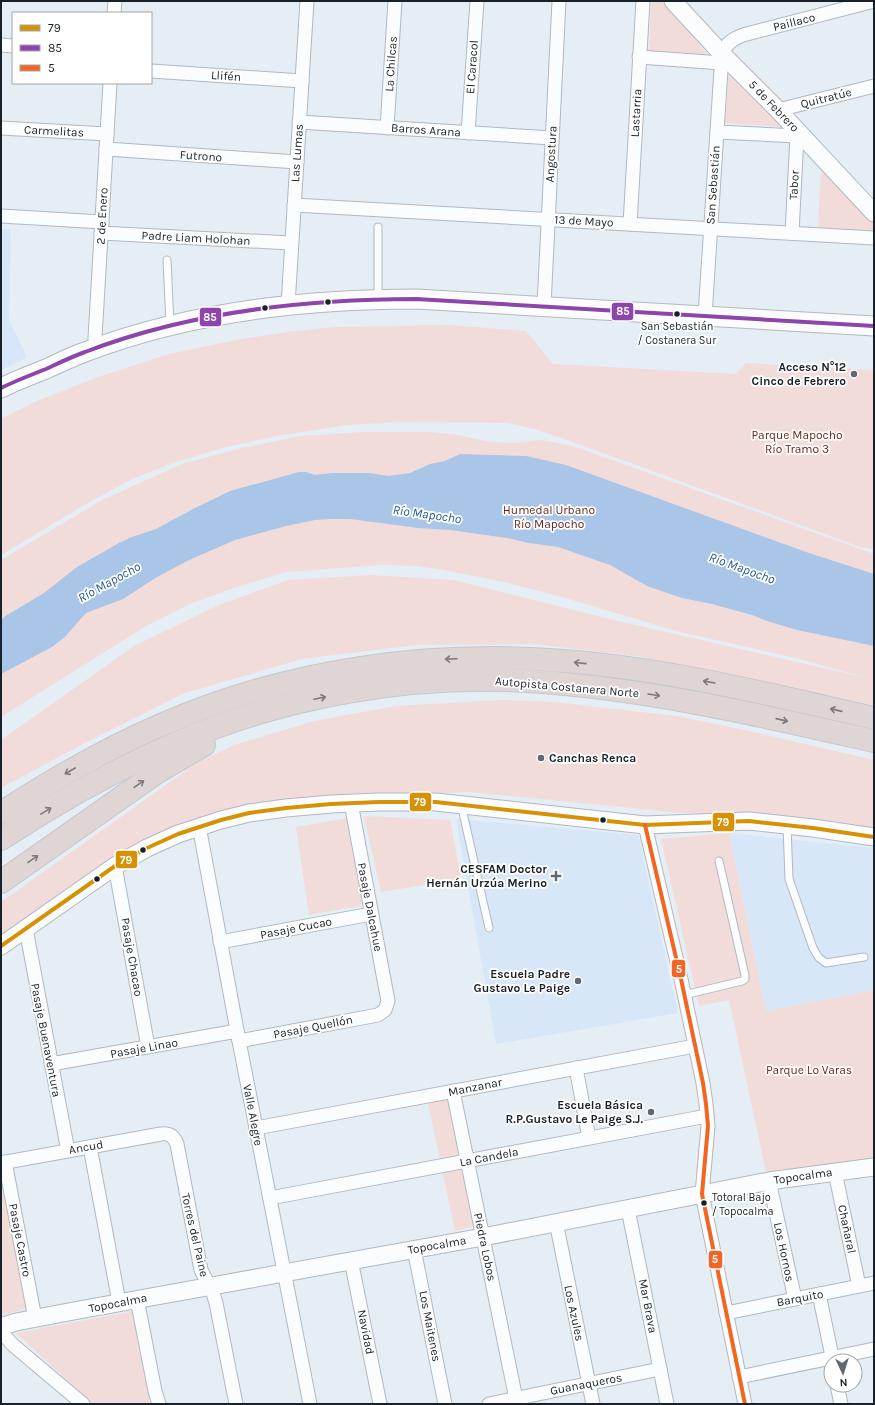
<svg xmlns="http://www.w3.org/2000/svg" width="875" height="1405" font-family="Karla,sans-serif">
<rect width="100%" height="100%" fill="#e5edf5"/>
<!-- built -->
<g fill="#d8e7f8">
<polygon points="1,229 11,229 9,320 27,357 1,370"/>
<polygon points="456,819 638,835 678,1013 496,1044"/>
<polygon points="729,833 874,848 874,990 766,1011"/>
</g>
<!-- green -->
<g fill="#f2dcda">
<polygon points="651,1 662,1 709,56 649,54"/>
<polygon points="729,66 785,127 725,123"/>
<polygon points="821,167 874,223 874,231 818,229"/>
<polygon points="449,325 526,331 553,364 735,374 746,363 874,370 874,550 860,547 628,462 538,430 508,423 401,422 347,425 277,436 227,447 178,461 132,479 86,504 1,555 1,419 37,401 98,377 169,354 236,340 287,332 335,327"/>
<polygon points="362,432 430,432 458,435 491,442 515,443 541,440 573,446 874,554 874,705 637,656 533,644 417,645 302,659 185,693 81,745 1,788 1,740 134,646 219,605 288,580 369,575 454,580 614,620 867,678 796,658 680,632 562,597 504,582 444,570 417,566 382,565 286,572 234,588 192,603 146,626 1,717 1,560 104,499 182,464 242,448 301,436"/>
<polygon points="502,700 553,702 677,716 749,731 874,760 874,831 762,813 683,813 470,792 393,795 238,810 149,837 54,901 1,942 1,902 197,763 234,745 314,721 396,706"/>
<polygon points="364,816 450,820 461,879 381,892"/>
<polygon points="349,818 364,898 359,906 309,915 296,827"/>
<polygon points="729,833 766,1011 874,990 874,1158 766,1172 729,1000 699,1006 661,839"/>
<polygon points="449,1099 475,1226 455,1231 428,1103"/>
<polygon points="1,1176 26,1309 1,1315"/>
<polygon points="135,1311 150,1395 148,1404 93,1404 16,1333"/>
</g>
<!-- water -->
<polygon fill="#a9c5e7" points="460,454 526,456 566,465 806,552 874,574 874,646 797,630 767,621 752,615 712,604 682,598 647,586 610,565 558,547 529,543 507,538 450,530 418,528 350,519 329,519 315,520 286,526 235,540 187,561 157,577 123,599 86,613 78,622 65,637 52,647 1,674 1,620 7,615 44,593 77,567 119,543 129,538 156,529 193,509 230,491 299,472 306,472 315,475 333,473 369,473 389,476 410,473 430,464 445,461"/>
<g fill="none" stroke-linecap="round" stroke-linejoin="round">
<!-- service casing -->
<g stroke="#b1b8c0" stroke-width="9">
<g id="service">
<polyline points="167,260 170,324"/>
<polyline points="378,299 378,227"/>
<polyline points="461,804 489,928"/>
<polyline points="787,826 789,879 813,948 819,958 826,963 864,957"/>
<polyline points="684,995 742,981 745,979 745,975 719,861"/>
</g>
</g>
<!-- minor casing -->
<g stroke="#b1b8c0" stroke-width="15">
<g id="minor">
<polyline points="114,13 115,1"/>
<polyline points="1,45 13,46"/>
<polyline points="639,57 722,63"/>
<polyline points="151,71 302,81"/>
<polyline points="778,110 874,86"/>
<polyline points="299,122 552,138"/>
<polyline points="1,128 107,134"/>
<polyline points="387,128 395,1"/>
<polyline points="717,132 797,136 801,134"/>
<polyline points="468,133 477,1"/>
<polyline points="106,149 297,162"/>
<polyline points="294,205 874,238"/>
<polyline points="1,216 102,222"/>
<polyline points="630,224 643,1"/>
<polyline points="101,233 291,243"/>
<polyline points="792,233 797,136"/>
<polyline points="288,305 307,1"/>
<polyline points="544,306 559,1"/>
<path d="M 705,316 L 722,54 C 726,43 733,39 743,35 L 874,1"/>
<polyline points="96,348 95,338 110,83"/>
<polyline points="645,825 681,979 703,1083 706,1104 708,1126 702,1194 745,1404"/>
<polyline points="199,826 239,1041 310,1404"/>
<polyline points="115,866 148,1047"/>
<polyline points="26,929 68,1151"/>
<polyline points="220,942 371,914"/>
<polyline points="239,1041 378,1015 385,1010 388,1001 351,803"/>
<polyline points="51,1064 237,1031"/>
<polyline points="576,1068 589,1138"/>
<polyline points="453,1091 517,1404"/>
<polyline points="256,1128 695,1046"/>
<polyline points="90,1147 119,1302"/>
<polyline points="5,1162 35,1318"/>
<path d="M 1,1163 L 161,1134 C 169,1133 174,1136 177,1144 L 201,1270 L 213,1293 L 216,1303 L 236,1404"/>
<polyline points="835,1172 859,1286"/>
<polyline points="769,1181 795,1299"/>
<polyline points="270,1198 707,1116"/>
<polyline points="628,1209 667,1404"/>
<polyline points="556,1222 593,1404"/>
<polyline points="414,1249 445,1404"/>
<polyline points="351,1260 380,1404"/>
<polyline points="819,1294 833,1361"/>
<polyline points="137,1299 155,1391 159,1404"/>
<polyline points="726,1313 874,1283"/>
<polyline points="1,1332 13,1345 83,1404"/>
<polyline points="739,1377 874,1349"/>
<polyline points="837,1385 841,1404"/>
<polyline points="489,1404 660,1369"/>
</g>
</g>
<!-- tertiary casing -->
<g stroke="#b1b8c0" stroke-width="19">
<g id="tertiary">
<polyline points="673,1 722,54 778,110 874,213"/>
<polyline points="1,946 115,866 147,848 178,834 221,820 249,813 286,808 331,804 379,802 436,802 645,825 749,821 813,828 874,837"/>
<polyline points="1,1327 16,1322 79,1310 483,1237 769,1181 874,1167"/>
</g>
</g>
<!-- secondary casing -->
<g stroke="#b1b8c0" stroke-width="21">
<path id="secondary" d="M 1,388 C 15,381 31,375 46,369 C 59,363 71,357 85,352 C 189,312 305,299 416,299 L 874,326"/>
</g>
<!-- motorway casing -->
<g stroke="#c3c8cc" stroke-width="24">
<g id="motorway">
<path d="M 1,813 C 52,780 105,749 161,725 C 287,670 427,650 564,661 C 669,669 772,695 874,718"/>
<path d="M 1,839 C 57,802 116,769 178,742 C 286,696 409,674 527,681 C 645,688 759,715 874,741"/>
<polyline points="1,882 159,771 204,745"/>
</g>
</g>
<!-- service -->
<use href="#service" stroke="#fbfcfe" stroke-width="7"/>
<!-- minor -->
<use href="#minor" stroke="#fbfcfe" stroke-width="13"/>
<!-- tertiary -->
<use href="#tertiary" stroke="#fbfcfe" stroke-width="17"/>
<!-- secondary -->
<use href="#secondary" stroke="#fbfcfe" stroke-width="19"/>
<!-- motorway -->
<use href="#motorway" stroke="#dfd5d4" stroke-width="22"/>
<!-- bus-1 casing -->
<g stroke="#fff" stroke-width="7">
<polyline id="bus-1" points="1,946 115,866 147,848 178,834 221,820 249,813 286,808 331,804 379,802 436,802 645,825 749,821 813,828 874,837"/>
</g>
<!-- bus-2 casing -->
<g stroke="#fff" stroke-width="7">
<path id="bus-2" d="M 1,388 C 15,381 31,375 46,369 C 59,363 71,357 85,352 C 189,312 305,299 416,299 L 874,326"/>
</g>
<!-- bus-3 casing -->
<g stroke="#fff" stroke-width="7">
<polyline id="bus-3" points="645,825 681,979 703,1083 706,1104 708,1126 702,1194 745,1404"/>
</g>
<!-- bus-1 -->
<use href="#bus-1" stroke="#d69206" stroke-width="4"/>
<!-- bus-2 -->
<use href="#bus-2" stroke="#8e44ad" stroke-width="4"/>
<!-- bus-3 -->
<use href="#bus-3" stroke="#f26522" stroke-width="4"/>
</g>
<!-- one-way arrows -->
<defs><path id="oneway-shaft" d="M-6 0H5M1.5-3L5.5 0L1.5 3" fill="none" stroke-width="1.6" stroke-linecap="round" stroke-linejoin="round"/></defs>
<g stroke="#7c7a7e">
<use href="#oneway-shaft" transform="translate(451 659) rotate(178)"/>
<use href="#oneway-shaft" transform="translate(580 663) rotate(-174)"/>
<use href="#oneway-shaft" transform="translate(709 682) rotate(-170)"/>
<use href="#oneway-shaft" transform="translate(654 695) rotate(9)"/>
<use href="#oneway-shaft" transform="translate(320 698) rotate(-12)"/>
<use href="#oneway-shaft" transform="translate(836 710) rotate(-167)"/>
<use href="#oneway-shaft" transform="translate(782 720) rotate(13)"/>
<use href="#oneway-shaft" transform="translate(70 771) rotate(150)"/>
<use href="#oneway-shaft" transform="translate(139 784) rotate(-35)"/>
<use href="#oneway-shaft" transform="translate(46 811) rotate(-31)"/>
<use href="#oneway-shaft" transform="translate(33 859) rotate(-35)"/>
</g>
<!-- markers -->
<g fill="#182029" stroke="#fff" stroke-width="1.5">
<circle cx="328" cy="302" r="3.5"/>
<circle cx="265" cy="308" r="3.5"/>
<circle cx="677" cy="314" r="3.5"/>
<circle cx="603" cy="820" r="3.5"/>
<circle cx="143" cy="850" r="3.5"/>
<circle cx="97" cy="879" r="3.5"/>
<circle cx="704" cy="1203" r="3.5"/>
</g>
<g fill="#606870" stroke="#fff" stroke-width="1.5">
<circle cx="854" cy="374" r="4"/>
<circle cx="541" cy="758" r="4"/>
<path d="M554 870h4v4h4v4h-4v4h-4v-4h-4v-4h4z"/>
<circle cx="578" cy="981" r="4"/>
<circle cx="651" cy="1112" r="4"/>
</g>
<g text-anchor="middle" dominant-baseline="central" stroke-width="3.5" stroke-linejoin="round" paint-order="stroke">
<!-- bus labels -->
<g font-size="11" fill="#182029" stroke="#fff">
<text x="677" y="326">San Sebastián<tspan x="677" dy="14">/ Costanera Sur</tspan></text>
<text x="712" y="1197" text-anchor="start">Totoral Bajo<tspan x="712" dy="14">/ Topocalma</tspan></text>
</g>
<!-- street labels -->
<g font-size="12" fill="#182029" stroke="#fff">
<text transform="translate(794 22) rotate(-14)">Paillaco</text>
<text transform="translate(391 64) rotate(-86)">La Chilcas</text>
<text transform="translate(472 67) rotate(-86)">El Caracol</text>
<text transform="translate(226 76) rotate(4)">Llifén</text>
<text transform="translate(826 98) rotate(-14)">Quitratúe</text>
<text transform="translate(774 106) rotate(46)">5 de Febrero</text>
<text transform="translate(636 113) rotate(-87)">Lastarria</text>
<text transform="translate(426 130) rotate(4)">Barros Arana</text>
<text transform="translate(54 131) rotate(3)">Carmelitas</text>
<text transform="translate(297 153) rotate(-86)">Las Lumas</text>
<text transform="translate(551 154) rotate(-87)">Angostura</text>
<text transform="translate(201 156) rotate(4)">Futrono</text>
<text transform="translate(713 185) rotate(-86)">San Sebastián</text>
<text transform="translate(794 185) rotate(-87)">Tabor</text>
<text transform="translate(102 216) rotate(-87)">2 de Enero</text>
<text transform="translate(584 221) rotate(3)">13 de Mayo</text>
<text transform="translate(196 238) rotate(3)">Padre Liam Holohan</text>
<text transform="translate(567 687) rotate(5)">Autopista Costanera Norte</text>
<text transform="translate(370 907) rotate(79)">Pasaje Dalcahue</text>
<text transform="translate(296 928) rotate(-11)">Pasaje Cucao</text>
<text transform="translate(132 957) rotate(80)">Pasaje Chacao</text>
<text transform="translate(313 1027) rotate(-11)">Pasaje Quellón</text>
<text transform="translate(46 1040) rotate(79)">Pasaje Buenaventura</text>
<text transform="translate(144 1048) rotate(-10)">Pasaje Linao</text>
<text transform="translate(475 1087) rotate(-11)">Manzanar</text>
<text transform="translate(253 1115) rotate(79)">Valle Alegre</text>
<text transform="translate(86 1147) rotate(-10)">Ancud</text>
<text transform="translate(489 1157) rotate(-11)">La Candela</text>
<text transform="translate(803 1176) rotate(-8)">Topocalma</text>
<text transform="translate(847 1229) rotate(78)">Chañaral</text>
<text transform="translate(195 1235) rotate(77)">Torres del Paine</text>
<text transform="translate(20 1240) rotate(79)">Pasaje Castro</text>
<text transform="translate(437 1245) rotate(-10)">Topocalma</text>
<text transform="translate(485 1247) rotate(78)">Piedra Lobos</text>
<text transform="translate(784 1252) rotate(78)">Los Hornos</text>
<text transform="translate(800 1298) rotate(-11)">Barquito</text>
<text transform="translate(118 1303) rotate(-11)">Topocalma</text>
<text transform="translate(648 1306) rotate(79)">Mar Brava</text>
<text transform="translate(574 1313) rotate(78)">Los Azules</text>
<text transform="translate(430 1326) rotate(79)">Los Maitenes</text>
<text transform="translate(366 1332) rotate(79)">Navidad</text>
<text transform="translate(586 1384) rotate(-11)">Guanaqueros</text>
</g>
<!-- poi labels -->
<g font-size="12" font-weight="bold" fill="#182029" stroke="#fff" text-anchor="end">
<text x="846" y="367">Acceso N°12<tspan x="846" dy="14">Cinco de Febrero</tspan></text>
<text x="549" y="758" text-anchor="start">Canchas Renca</text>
<text x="547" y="869">CESFAM Doctor<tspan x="547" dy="14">Hernán Urzúa Merino</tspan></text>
<text x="570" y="974">Escuela Padre<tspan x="570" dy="14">Gustavo Le Paige</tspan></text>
<text x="643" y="1105">Escuela Básica<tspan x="643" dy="14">R.P.Gustavo Le Paige S.J.</tspan></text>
</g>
<!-- park labels -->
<g font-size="12" fill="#671f11" stroke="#fff">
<text x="797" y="435">Parque Mapocho<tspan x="797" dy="14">Río Tramo 3</tspan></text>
<text x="549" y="510">Humedal Urbano<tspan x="549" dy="14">Río Mapocho</tspan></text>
<text x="809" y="1070">Parque Lo Varas</text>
</g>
<!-- water labels -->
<g font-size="13" font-style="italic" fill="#275991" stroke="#fff">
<text transform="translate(427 514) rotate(8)">Río Mapocho</text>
<text transform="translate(742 568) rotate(20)">Río Mapocho</text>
<text transform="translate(109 582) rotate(-29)">Río Mapocho</text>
</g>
</g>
<g stroke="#fff" stroke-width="1.5">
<rect x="611" y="302" width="23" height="19" rx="4" fill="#8e44ad"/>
<rect x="199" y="307" width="23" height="20" rx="4" fill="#8e44ad"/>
<rect x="409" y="792" width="23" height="20" rx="4" fill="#d69206"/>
<rect x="712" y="812" width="23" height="20" rx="4" fill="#d69206"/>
<rect x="115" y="850" width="23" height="19" rx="4" fill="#d69206"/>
<rect x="671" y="959" width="15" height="19" rx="4" fill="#f26522"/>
<rect x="708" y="1250" width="15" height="19" rx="4" fill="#f26522"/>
</g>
<g font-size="11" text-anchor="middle" font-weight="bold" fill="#fff">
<text x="623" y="315">85</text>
<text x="210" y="321">85</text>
<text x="420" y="806">79</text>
<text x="723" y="826">79</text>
<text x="126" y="864">79</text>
<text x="679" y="973">5</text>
<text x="715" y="1263">5</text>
</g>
<!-- border -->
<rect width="875" height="1405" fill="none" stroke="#182029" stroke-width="4"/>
<!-- legend -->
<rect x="12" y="12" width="140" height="72" fill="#ffffff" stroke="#a3a6a9"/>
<rect x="20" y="25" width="20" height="6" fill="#d69206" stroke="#a3a6a9"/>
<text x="48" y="32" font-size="12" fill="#182029">79</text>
<rect x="20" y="45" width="20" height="6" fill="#8e44ad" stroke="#a3a6a9"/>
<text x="48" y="52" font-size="12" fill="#182029">85</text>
<rect x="20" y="65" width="20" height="6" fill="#f26522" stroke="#a3a6a9"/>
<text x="48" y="72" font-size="12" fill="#182029">5</text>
<!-- north arrow -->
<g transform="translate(843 1373) rotate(176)"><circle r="19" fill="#ffffff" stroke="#a3a6a9"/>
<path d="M0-3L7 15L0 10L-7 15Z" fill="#606870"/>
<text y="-6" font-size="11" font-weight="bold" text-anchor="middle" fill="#182029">N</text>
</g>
</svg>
